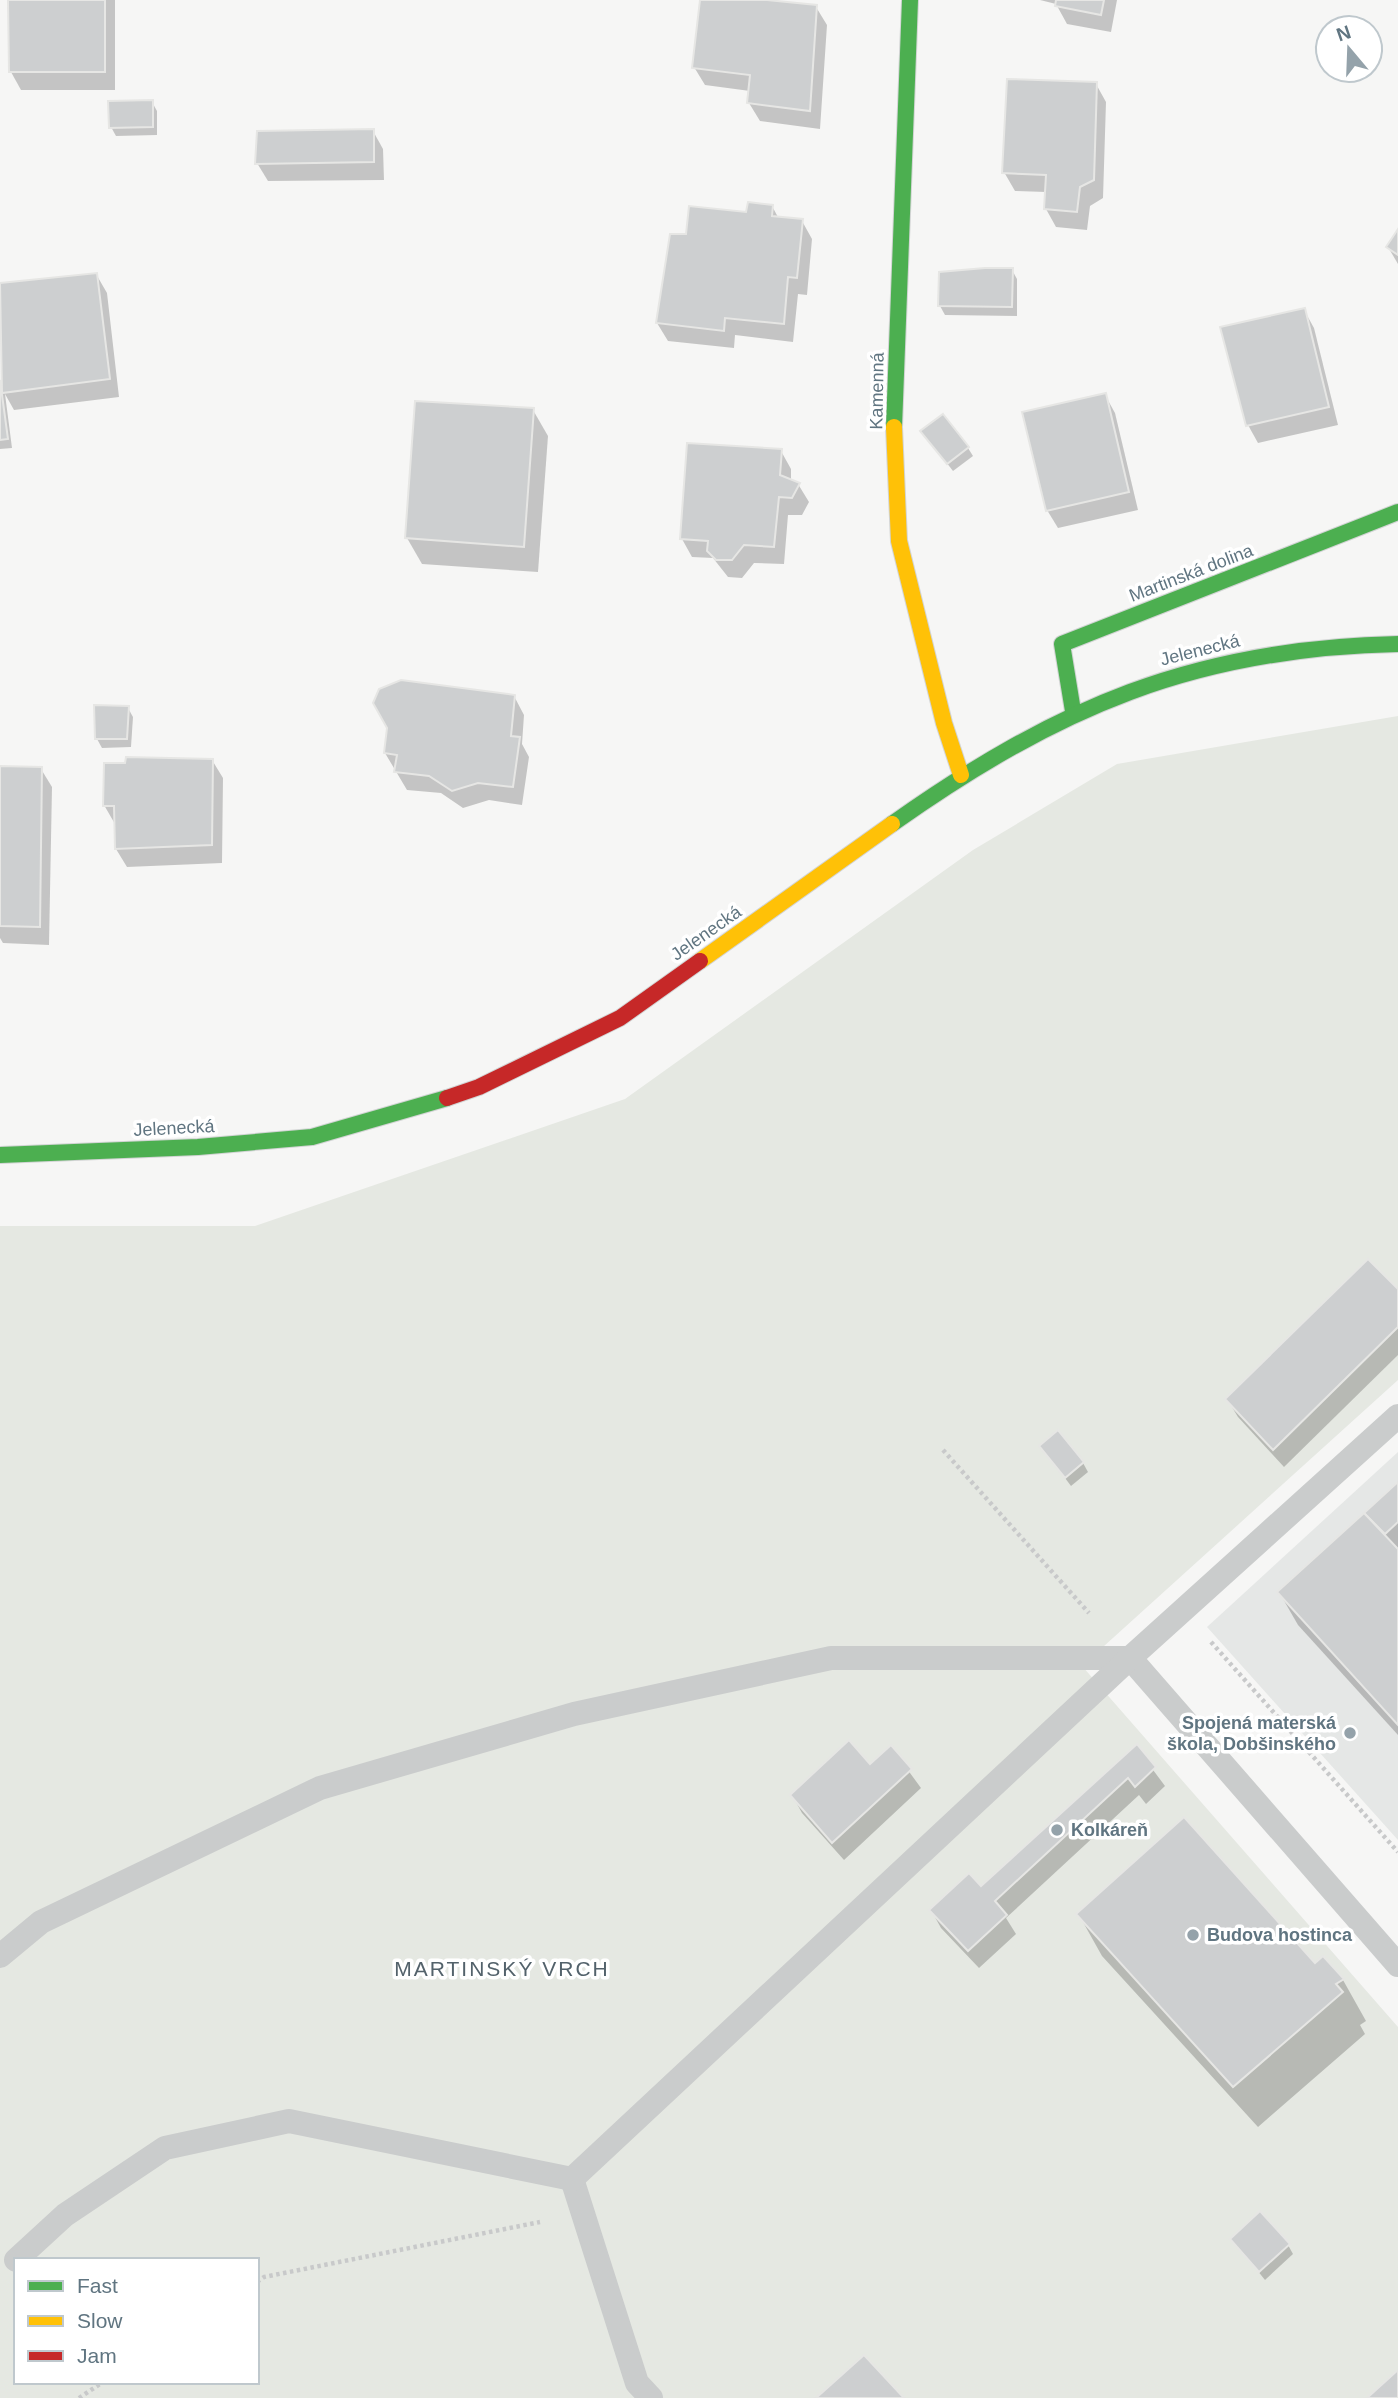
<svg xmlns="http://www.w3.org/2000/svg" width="1398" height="2398" font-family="Helvetica,sans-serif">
<rect width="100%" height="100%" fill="#f6f6f5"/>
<!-- built -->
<polygon fill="#e5e7e6" points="1398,1452 1398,1840 1207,1627"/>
<!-- green -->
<path fill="#e5e8e2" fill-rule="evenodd" d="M 1398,716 L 1398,1380 L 1082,1666 L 1398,2027 L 1398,2398 L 0,2398 L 0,1226 L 255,1226 L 625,1099 L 973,850 L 1117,764 ZM 16,2260 L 257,2260 L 257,2382 L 16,2382 Z"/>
<!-- shadow -->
<g fill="#0003">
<polygon points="10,0 115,0 115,90 21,90 11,72"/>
<polygon points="701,0 751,0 816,7 827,25 820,129 760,121 749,103 750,91 705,85 694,67"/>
<polygon points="1040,0 1117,0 1111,32 1067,24 1056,4"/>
<polygon points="1096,84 1106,102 1103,198 1090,206 1087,230 1056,227 1046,209 1046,192 1015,191 1004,172"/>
<polygon points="152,102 157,111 157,135 116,136 111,127"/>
<polygon points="373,131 383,149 384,180 268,181 257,163"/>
<polygon points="772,206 779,219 802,221 812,239 807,295 798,294 793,342 735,335 734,348 668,341 657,323 687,235"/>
<polygon points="1398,232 1398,264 1388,247"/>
<polygon points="1012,270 1017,279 1017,316 945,315 940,306"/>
<polygon points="96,274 107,293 119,397 14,410 5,394 12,448 0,449 0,383 3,388 0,285"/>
<polygon points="1304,310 1314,328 1338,425 1258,443 1248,425"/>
<polygon points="1105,395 1115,413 1138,510 1058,528 1047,510"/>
<polygon points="533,410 548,436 538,572 422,564 407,538"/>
<polygon points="922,431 968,448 973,456 953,471"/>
<polygon points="781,451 791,469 791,481 798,484 809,502 802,515 788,515 784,564 754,563 742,578 728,577 713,558 692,557 682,539"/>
<polygon points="514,696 524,715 522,744 529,757 522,805 489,800 463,808 441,793 407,790 385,753"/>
<polygon points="128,708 133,717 131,747 102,748 97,739"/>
<polygon points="212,760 223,778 222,863 127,867 116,849 115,824 104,805"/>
<polygon points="0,767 41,769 52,787 49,945 3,943 0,938"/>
<polygon points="1398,1292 1398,1355 1284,1467 1238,1417 1227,1399"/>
<polygon points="1041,1446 1083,1463 1088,1472 1071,1486"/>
<polygon points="1398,1485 1398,1735 1298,1625 1279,1592"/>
<polygon points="891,1747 921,1788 844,1860 802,1813 792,1795 870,1767"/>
<polygon points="1136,1747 1165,1786 1146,1804 1139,1795 1006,1918 1016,1934 979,1968 941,1928 931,1910 981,1888"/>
<polygon points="1079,1915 1315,1965 1343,1980 1366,2021 1360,2025 1365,2034 1258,2127 1102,1956"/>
<polygon points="1232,2239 1288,2245 1293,2254 1265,2280"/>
</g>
<!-- building -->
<g fill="#cdcfd0" stroke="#e6e6e4" stroke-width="2">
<polygon points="8,0 105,0 105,72 9,72"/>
<polygon points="700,0 767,0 817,5 810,111 747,103 750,75 692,68"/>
<polygon points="1056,0 1104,0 1101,15 1055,6"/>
<polygon points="1007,79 1097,82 1094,180 1080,187 1077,212 1044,209 1046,175 1002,173"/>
<polygon points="153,100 153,127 109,128 108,101"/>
<polygon points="374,129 374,162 255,164 257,131"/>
<polygon points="748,202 773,205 772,216 803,219 797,278 788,277 784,324 725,318 724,331 656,323 670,234 686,234 689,206 746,212"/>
<polygon points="1398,229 1398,255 1386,247"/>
<polygon points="985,268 1013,268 1012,307 938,306 939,272"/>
<polygon points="97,273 110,379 2,393 0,283"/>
<polygon points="1305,308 1329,407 1246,426 1220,327"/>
<polygon points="0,380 8,439 0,440"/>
<polygon points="1106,393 1129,492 1046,511 1022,412"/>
<polygon points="415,401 534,408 524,547 405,538"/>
<polygon points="943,414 969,447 947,464 920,431"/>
<polygon points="687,443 782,449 780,475 800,483 792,498 779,497 774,547 744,545 732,560 716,560 707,551 708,541 680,539"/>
<polygon points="401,680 515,695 511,736 520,737 513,787 478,783 452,791 429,776 394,772 397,755 384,753 387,728 373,703 379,689"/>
<polygon points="94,705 129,706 127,739 95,739"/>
<polygon points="126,757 213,759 212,845 115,849 114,806 103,806 104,763 125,763"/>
<polygon points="0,766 42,767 40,927 0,926"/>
<polygon points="1368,1259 1398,1289 1398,1327 1273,1450 1225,1399"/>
<polygon points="1058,1430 1084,1462 1065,1478 1039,1446"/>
<polygon points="1398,1482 1398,1522 1385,1534 1364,1513"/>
<polygon points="1364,1513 1398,1549 1398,1725 1277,1592"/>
<polygon points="849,1740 870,1764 891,1745 912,1769 832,1843 790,1795"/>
<polygon points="1137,1744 1156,1767 1135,1787 1128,1778 995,1901 1007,1915 968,1951 929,1910 969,1873 981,1886"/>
<polygon points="1184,1817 1315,1963 1323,1956 1344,1979 1336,1984 1343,1992 1233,2087 1076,1914"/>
<polygon points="1260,2211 1290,2244 1259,2272 1230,2239"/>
<polygon points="864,2355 904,2398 816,2398"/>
<polygon points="1398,2370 1398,2398 1367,2398"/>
</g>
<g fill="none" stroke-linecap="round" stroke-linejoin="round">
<!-- fast casing -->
<g stroke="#d2d4d4" stroke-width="18">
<g id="fast">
<polyline points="894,427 910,0"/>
<polyline points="1073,711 1062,644 1398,512"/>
<path d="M 892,824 C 1056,708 1194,648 1398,644"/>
<polyline points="0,1155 198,1147 312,1137 447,1098"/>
</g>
</g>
<!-- slow casing -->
<g stroke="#d2d4d4" stroke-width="18">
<g id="slow">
<polyline points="894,427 899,541 944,723 961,775"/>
<polyline points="700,961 892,824"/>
</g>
</g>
<!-- jam casing -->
<g stroke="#d2d4d4" stroke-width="18">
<polyline id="jam" points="447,1098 479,1087 620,1018 700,961"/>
</g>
<!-- path -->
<g stroke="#c8c9ca" stroke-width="4.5" stroke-dasharray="3.5 3.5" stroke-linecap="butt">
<polyline points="943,1450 1089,1613"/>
<polyline points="1211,1642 1398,1852"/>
<polyline points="257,2282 264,2277 540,2222"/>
<polyline points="79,2398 103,2382"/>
</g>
<!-- lane -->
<g stroke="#cacccc" stroke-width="24">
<polyline points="0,1956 41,1922 320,1788 574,1714 831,1658 1130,1658 1398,1965"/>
<polyline points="572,2179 637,2383 651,2398"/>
<polyline points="16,2260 65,2215 165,2148 289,2121 572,2179 1130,1658 1398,1416"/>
</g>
<!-- fast -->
<use href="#fast" stroke="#4caf50" stroke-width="16"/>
<!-- slow -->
<use href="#slow" stroke="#ffc107" stroke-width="16"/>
<!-- jam -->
<use href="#jam" stroke="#c62828" stroke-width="16"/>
</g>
<!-- markers -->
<g fill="#94a2aa" stroke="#fff" stroke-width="2.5">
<circle cx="1350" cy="1733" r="7"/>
<circle cx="1057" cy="1830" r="7"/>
<circle cx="1193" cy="1935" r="7"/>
</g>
<g text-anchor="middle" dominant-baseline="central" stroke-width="7" stroke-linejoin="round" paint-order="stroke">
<!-- street labels -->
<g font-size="18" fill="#607581" stroke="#fff">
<text transform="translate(877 391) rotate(-89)">Kamenná</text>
<text transform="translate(1191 573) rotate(-21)">Martinská dolina</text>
<text transform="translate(1200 650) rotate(-14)">Jelenecká</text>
<text transform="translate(706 933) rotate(-35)">Jelenecká</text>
<text transform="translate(174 1128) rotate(-3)">Jelenecká</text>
</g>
<!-- poi labels -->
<g font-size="18" font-weight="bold" fill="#607581" stroke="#fff" text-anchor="start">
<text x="1336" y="1723" text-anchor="end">Spojená materská<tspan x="1336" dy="21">škola, Dobšinského</tspan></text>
<text x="1071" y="1830">Kolkáreň</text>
<text x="1207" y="1935">Budova hostinca</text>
</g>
<!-- quarter labels -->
<g font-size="21" letter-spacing="2" fill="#53626b" stroke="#fff">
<text x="502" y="1968">MARTINSKÝ VRCH</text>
</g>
</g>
<!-- legend -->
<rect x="14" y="2258" width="245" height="126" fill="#ffffff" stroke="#bfc8cd" stroke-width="2"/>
<rect x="28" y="2281" width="35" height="10" fill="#4caf50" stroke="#bfc8cd" stroke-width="2"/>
<text x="77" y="2293" font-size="21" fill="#607581">Fast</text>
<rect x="28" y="2316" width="35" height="10" fill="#ffc107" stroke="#bfc8cd" stroke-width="2"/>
<text x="77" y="2328" font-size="21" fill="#607581">Slow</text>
<rect x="28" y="2351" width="35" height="10" fill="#c62828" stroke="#bfc8cd" stroke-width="2"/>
<text x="77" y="2363" font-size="21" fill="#607581">Jam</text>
<!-- north arrow -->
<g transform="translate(1349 49) rotate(341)"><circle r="33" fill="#ffffff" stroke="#bfc8cd" stroke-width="2"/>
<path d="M0-5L12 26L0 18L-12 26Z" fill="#94a2aa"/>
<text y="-10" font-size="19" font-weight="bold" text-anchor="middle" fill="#607581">N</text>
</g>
</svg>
